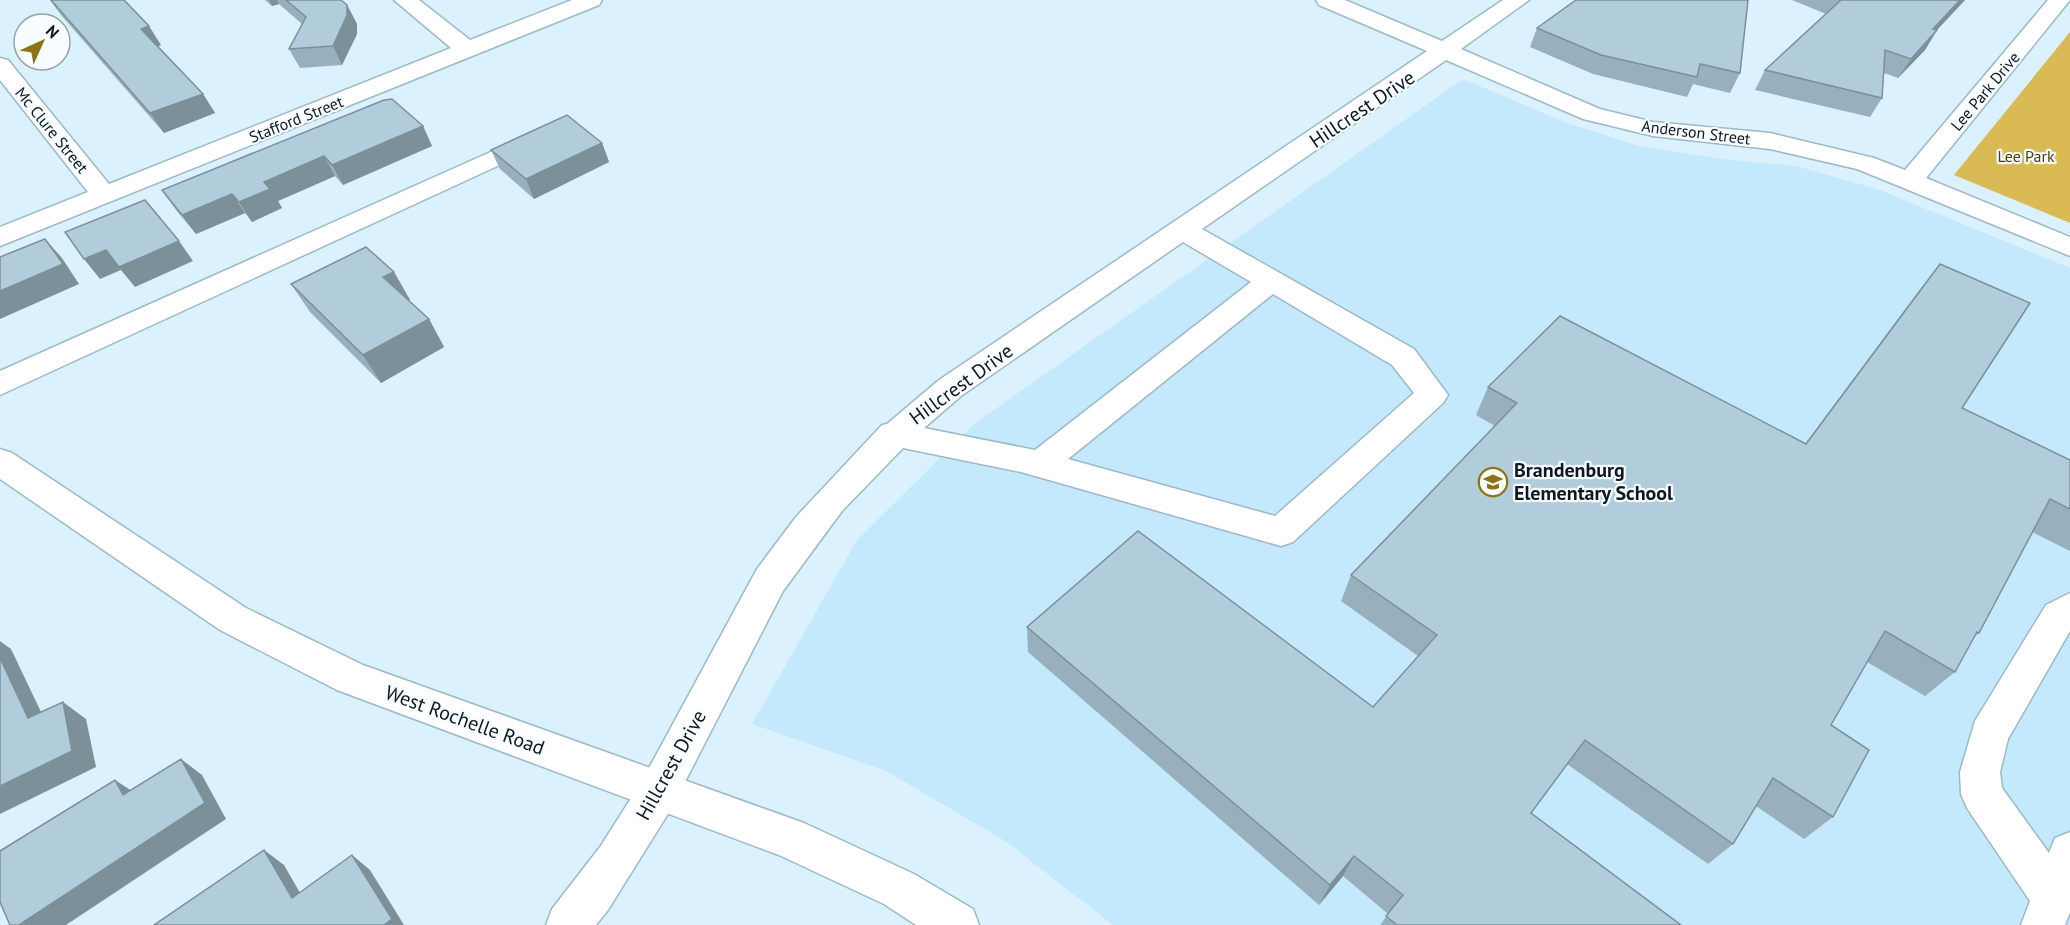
<svg xmlns="http://www.w3.org/2000/svg" width="2070" height="925" font-family="'PT Sans',sans-serif">
<rect width="100%" height="100%" fill="#dbf2fe"/>
<!-- built -->
<polygon fill="#c4e9fc" points="1463,79 1564,122 1639,146 1723,159 1797,166 1880,190 2070,268 2070,925 1113,925 1005,841 886,771 752,724 857,540 974,424"/>
<!-- green -->
<polygon fill="#d9ba54" points="2070,32 2070,223 1954,175"/>
<g fill="none" stroke-linecap="round" stroke-linejoin="round">
<!-- minor casing -->
<g stroke="#9db8c6" stroke-width="3">
<g id="minor">
<polygon points="394,0 419,0 470,40 572,0 602,0 599,5 0,246 0,227 88,192 0,80 0,58 8,60 109,184 451,48"/>
<path d="M 1316,0 L 1345,0 L 1442,41 L 1503,0 L 1529,0 L 1461,49 L 1600,109 L 1653,122 L 1770,133 L 1874,158 L 1905,170 L 2048,0 L 2070,0 L 1926,178 L 2070,237 L 2070,256 L 1857,169 L 1770,149 L 1653,136 L 1583,119 L 1446,60 L 1202,229 L 1414,349 L 1448,395 L 1443,403 L 1293,542 L 1281,546 L 1021,472 L 903,448 L 842,511 L 783,591 L 671,809 L 608,910 L 596,925 L 546,925 L 552,909 L 600,847 L 642,781 L 757,569 L 796,517 L 882,425 L 887,424 L 939,380 L 1427,51 L 1319,5 ZM 1183,242 L 1251,282 L 1035,450 L 924,428 L 961,396 ZM 1273,294 L 1392,365 L 1414,393 L 1275,516 L 1068,459 Z"/>
<polygon points="495,150 504,153 508,158 504,163 0,395 0,371"/>
<polygon points="2070,593 2070,631 2008,739 2000,772 2002,788 2049,853 2055,838 2070,832 2070,912 2065,925 2021,925 2030,901 1967,808 1961,794 1960,772 1975,721 2046,605"/>
</g>
</g>
<!-- major casing -->
<g stroke="#9db8c6" stroke-width="3">
<polygon id="major" points="0,449 12,453 246,608 363,665 804,823 914,874 973,909 979,925 916,925 884,904 779,855 337,690 220,630 0,479"/>
</g>
<!-- minor -->
<use href="#minor" fill="#fff" fill-rule="evenodd"/>
<!-- major -->
<use href="#major" fill="#fff" fill-rule="evenodd"/>
</g>
<!-- wall -->
<g fill="#98b0bd">
<polygon points="50,0 161,45 158,46 203,94 215,113 164,133 61,15"/>
<polygon points="265,0 341,0 347,5 357,24 357,34 342,65 300,68 289,49 302,24 279,4 272,6"/>
<polygon points="1792,0 1965,0 1937,30 1925,50 1898,78 1884,73 1882,98 1870,117 1755,90 1765,70 1826,14"/>
<polygon points="1537,28 1740,73 1730,93 1693,84 1687,97 1593,74 1530,47"/>
<polygon points="423,126 432,146 343,185 335,176 278,201 282,208 252,222 245,213 196,234 176,210 162,190"/>
<polygon points="602,143 609,162 534,199 500,169 491,150"/>
<polygon points="1940,264 1962,408 2070,460 2070,551 2032,532 1979,633 1973,638 1955,672 1925,696 1867,662 1831,725 1833,817 1804,839 1756,806 1733,844 1708,864 1567,764 1531,813 1681,925 1380,925 1388,914 1343,876 1319,905 1028,652 1027,627 1373,707 1418,656 1341,601 1351,575 1495,426 1476,415 1488,387 1805,444 1918,292"/>
<polygon points="394,272 410,300 408,300 429,319 444,347 381,383 310,312 291,284"/>
</g>
<!-- shaded-wall -->
<g fill="#7c909a">
<polygon points="269,0 277,0 279,4 272,6"/>
<polygon points="1960,0 1965,0 1920,48 1933,29"/>
<polygon points="347,5 357,24 357,34 342,65 333,46"/>
<polygon points="149,26 161,45 154,48 141,29"/>
<polygon points="1937,30 1925,50 1898,78 1911,59"/>
<polygon points="203,94 215,113 164,133 150,113"/>
<polygon points="423,126 432,146 343,185 332,165"/>
<polygon points="602,143 609,162 534,199 526,179"/>
<polygon points="324,156 335,176 278,201 282,208 252,222 239,202 264,182"/>
<polygon points="232,194 245,213 196,234 182,215"/>
<polygon points="45,239 62,258 79,284 0,319 0,291"/>
<polygon points="179,241 193,261 135,287 121,270 100,279 84,259 106,250"/>
<polygon points="394,272 410,300 399,305 383,277"/>
<polygon points="429,319 444,347 381,383 363,355"/>
<polygon points="0,641 11,649 52,735 28,718 0,658"/>
<polygon points="63,702 86,719 96,767 0,814 0,786"/>
<polygon points="181,759 202,775 226,819 66,925 19,925"/>
<polygon points="115,780 138,795 123,795"/>
<polygon points="264,850 284,865 311,912 292,898"/>
<polygon points="352,855 370,870 404,925 384,925"/>
<polygon points="1354,856 1343,876 1319,905 1330,885"/>
</g>
<!-- building -->
<g fill="#b1cddc" stroke="#7c909a" stroke-width="1.5">
<polygon points="51,0 124,0 149,26 141,29 203,94 150,113"/>
<polygon points="286,0 341,0 347,5 347,15 333,46 289,49 306,17"/>
<polygon points="1576,0 1748,0 1740,73 1700,64 1697,77 1601,55 1537,28"/>
<polygon points="1841,0 1960,0 1933,29 1937,30 1911,59 1885,50 1882,98 1765,70"/>
<polygon points="392,99 423,126 332,165 324,156 264,182 270,189 239,202 232,194 182,215 162,190 384,100"/>
<polygon points="567,115 602,143 526,179 491,150"/>
<polygon points="145,200 179,241 119,267 106,250 84,259 65,232"/>
<polygon points="45,239 63,264 0,291 0,257"/>
<polygon points="366,247 394,272 383,277 429,319 363,355 291,284"/>
<polygon points="1940,264 2030,303 1962,408 2070,460 2070,509 2050,499 1979,633 1977,632 1955,672 1885,631 1831,725 1869,750 1833,817 1773,778 1733,844 1585,740 1531,813 1681,925 1397,925 1386,916 1403,895 1354,856 1330,885 1027,627 1138,531 1373,707 1437,635 1351,575 1517,403 1488,387 1560,316 1806,444"/>
<polygon points="0,658 28,718 63,702 72,751 0,786"/>
<polygon points="181,759 205,803 19,925 10,925 0,902 0,851 115,780 123,795"/>
<polygon points="264,850 292,898 352,855 392,919 384,925 154,925"/>
</g>
<!-- icons -->
<defs>
<g id="school-ring" transform="scale(1.5)"><circle r="9.5" fill="#f6fcff" stroke="#8d7317" stroke-width="1.5"/><path d="M0-5L7-2L0 1L-7-2ZM-4 1L0 2.5L4 1V4Q0 6-4 4Z" fill="#8d7317"/></g>
</defs>
<g fill-rule="evenodd">
<use href="#school-ring" x="1493" y="482"/>
</g>
<g text-anchor="middle" dominant-baseline="central" stroke-width="4.5" stroke-linejoin="round" paint-order="stroke">
<!-- far-street labels -->
<g font-size="16" fill="#0e181d" stroke="#f6fcff">
<text transform="translate(1985 91) rotate(-50)">Lee Park Drive</text>
<text transform="translate(296 119) rotate(-22)">Stafford Street</text>
<text transform="translate(52 130) rotate(51)">Mc Clure Street</text>
<text transform="translate(1696 132) rotate(7)">Anderson Street</text>
</g>
<!-- far-park labels -->
<g font-size="16" fill="#4b3e11" stroke="#f6fcff">
<text x="2026" y="156">Lee Park</text>
</g>
<!-- street labels -->
<g font-size="20" fill="#0e181d" stroke="#f6fcff">
<text transform="translate(1362 109) rotate(-34)">Hillcrest Drive</text>
<text transform="translate(961 384) rotate(-36)">Hillcrest Drive</text>
<text transform="translate(465 720) rotate(20)">West Rochelle Road</text>
<text transform="translate(671 765) rotate(-61)">Hillcrest Drive</text>
</g>
<!-- poi labels -->
<g font-size="20" font-weight="bold" fill="#0e181d" stroke="#f6fcff" text-anchor="start">
<text x="1514" y="470">Brandenburg<tspan x="1514" dy="23">Elementary School</tspan></text>
</g>
</g>
<!-- north arrow -->
<g transform="translate(42 42) rotate(45)"><circle r="28" fill="#f6fcff" stroke="#99a1a5" stroke-width="1.5"/>
<path d="M0-4.5L10 22L0 15L-10 22Z" fill="#8d7317"/>
<text y="-9" font-size="16" font-weight="bold" text-anchor="middle" fill="#0e181d">N</text>
</g>
</svg>
